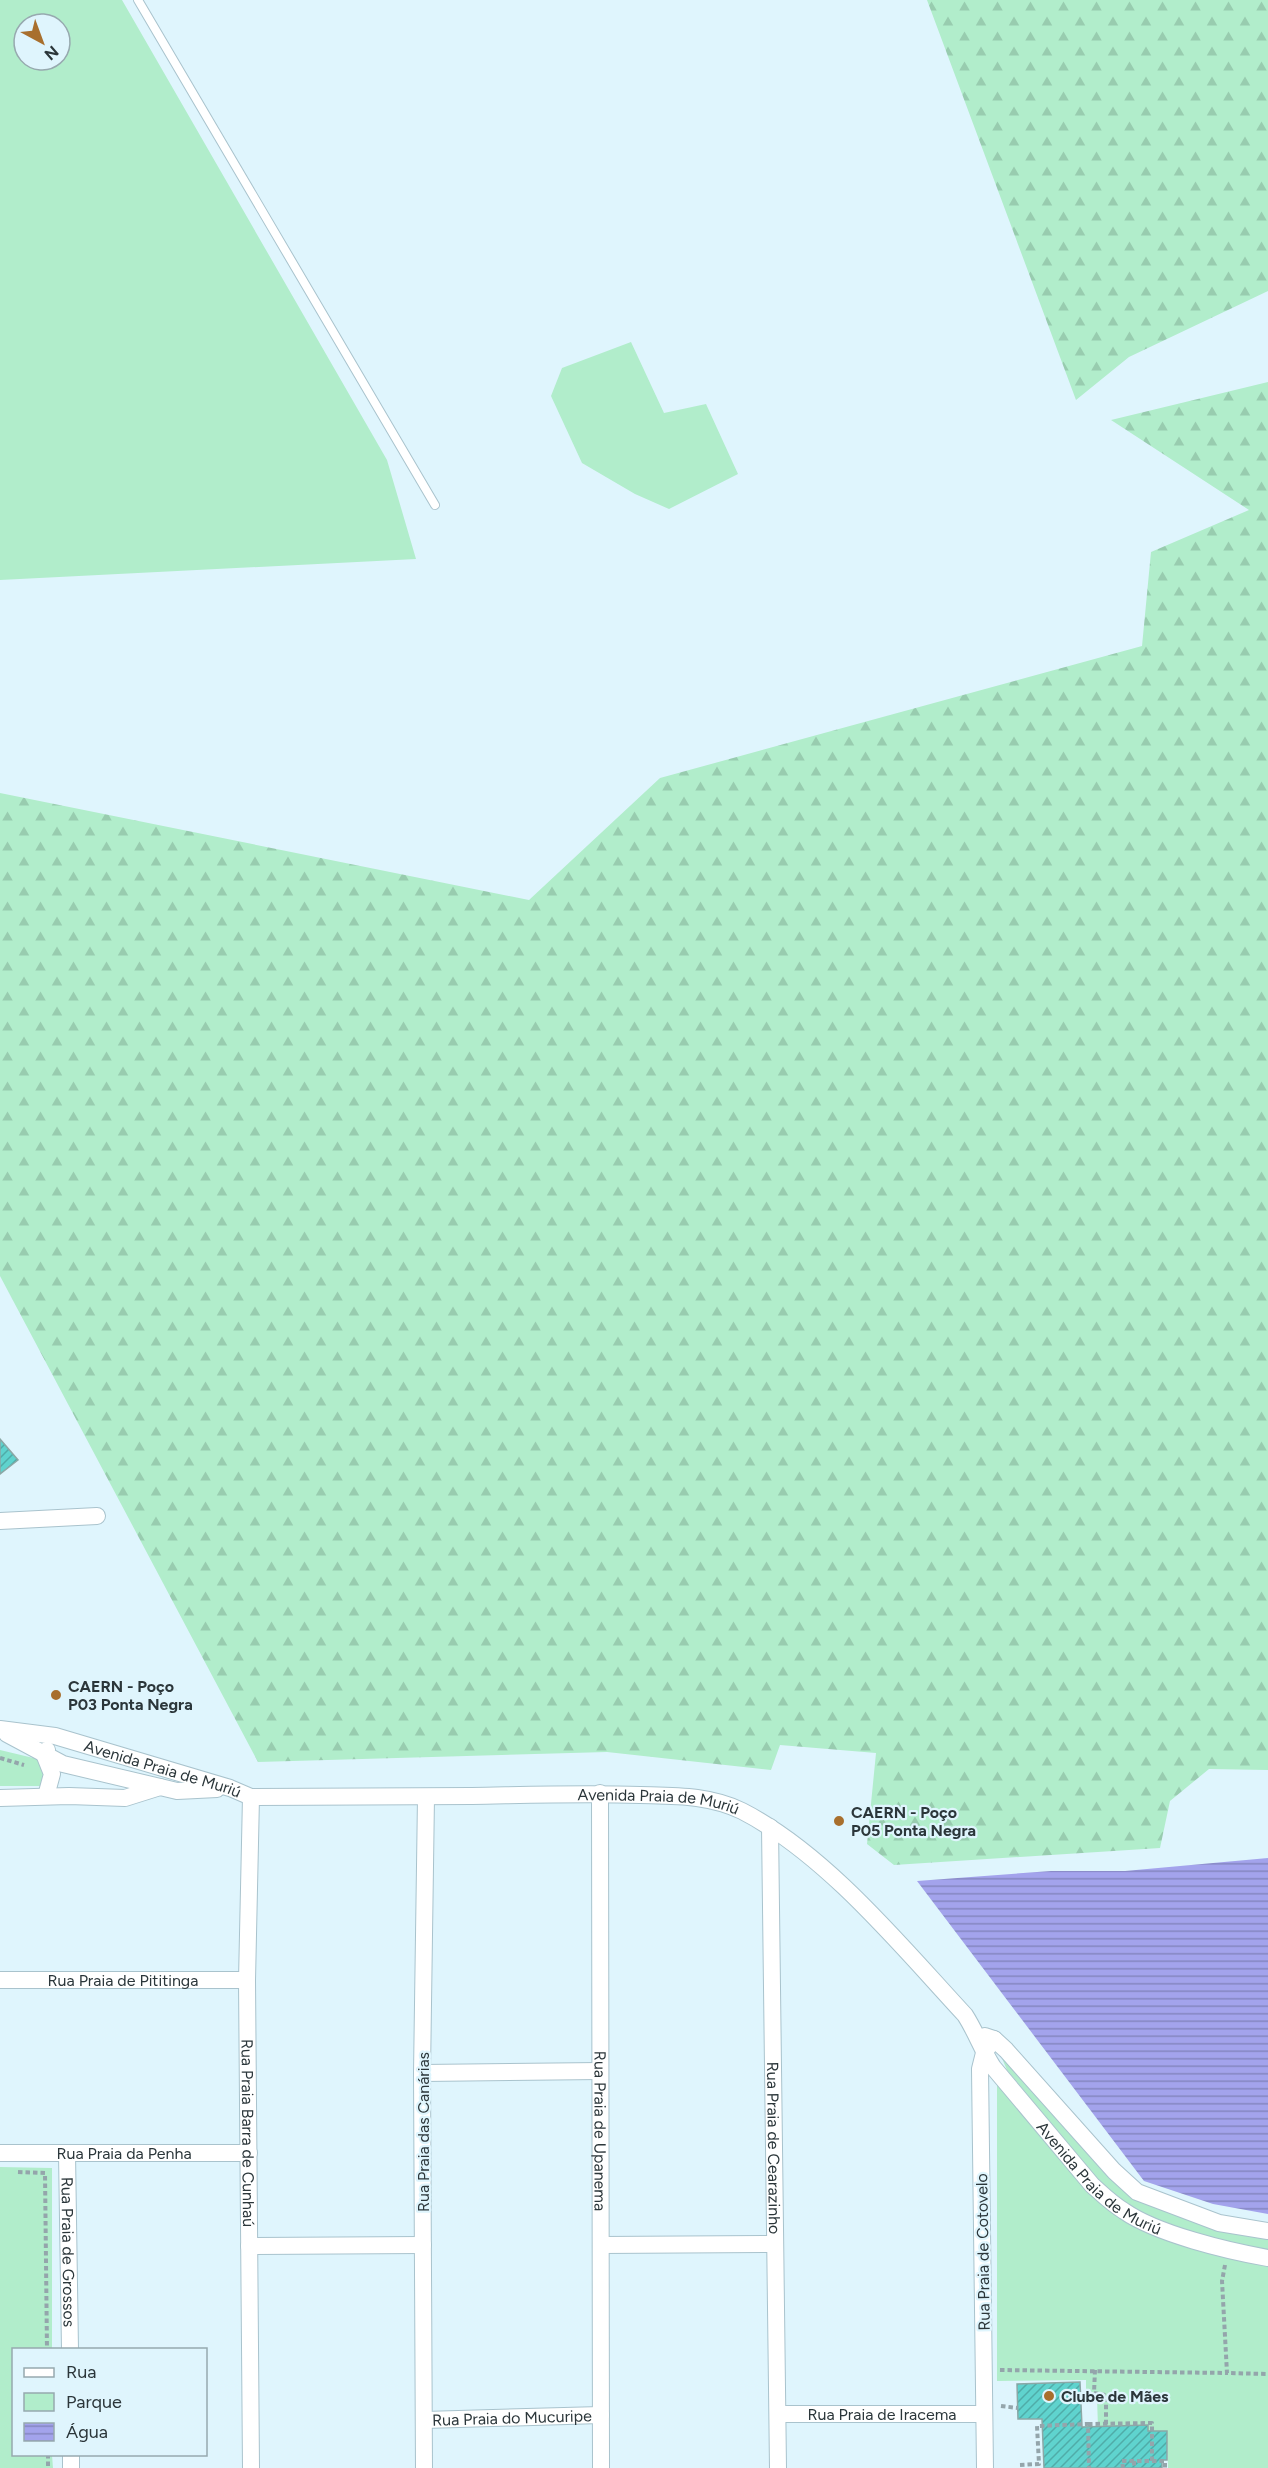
<svg xmlns="http://www.w3.org/2000/svg" width="1268" height="2468" font-family="Figtree,sans-serif">
<defs>
<pattern id="forest-firs" width="22" height="20" patternUnits="userSpaceOnUse" patternTransform="scale(1.5)"><rect width="22" height="20" fill="#b1edcb"/><path d="M5 1l3.5 6h-7zM16 11l3.5 6h-7z" fill="#98ccaf"/></pattern>
<pattern id="water-rules" width="6" height="5" patternUnits="userSpaceOnUse" patternTransform="scale(1.5)"><rect width="6" height="5" fill="#a3a3ec"/><path d="M0 2.5h6" fill="none" stroke="#8586c0"/></pattern>
<pattern id="building-hatch" width="6" height="6" patternUnits="userSpaceOnUse" patternTransform="scale(1.5)"><rect width="6" height="6" fill="#5fd3ce"/><path d="M-1 1l2-2M0 6l6-6M5 7l2-2" fill="none" stroke="#4faca8"/></pattern>
</defs>
<rect width="100%" height="100%" fill="#dff5fd"/>
<!-- green -->
<g fill="#b1edcb" fill-rule="evenodd">
<path d="M 0,0 L 122,0 L 387,460 L 416,559 L 0,580 ZM 24,24 L 60,24 L 60,60 L 24,60 Z"/>
<polygon points="631,342 664,413 706,404 738,474 669,509 635,494 582,463 551,396 562,368"/>
<polygon points="0,1750 46,1761 50,1786 0,1786"/>
<polygon points="1001,2056 1121,2186 1268,2237 1268,2253 1198,2235 1133,2211 1109,2194 1007,2070"/>
<polygon points="997,2076 1095,2197 1268,2265 1268,2468 1168,2468 1167,2431 1148,2432 1148,2425 1098,2427 1097,2399 1086,2399 1086,2380 997,2381"/>
<polygon points="0,2167 52,2168 52,2349 14,2350 14,2454 52,2455 53,2468 0,2468"/>
</g>
<!-- forest -->
<g fill="url(#forest-firs)">
<polygon points="927,0 1268,0 1268,291 1129,357 1076,400"/>
<polygon points="1268,382 1268,1770 1209,1769 1170,1801 1160,1848 894,1865 867,1844 876,1753 780,1745 771,1770 607,1752 258,1762 0,1276 0,793 529,900 660,778 1142,646 1151,552 1249,510 1111,420"/>
</g>
<!-- water -->
<polygon fill="url(#water-rules)" points="1268,1858 1268,2214 1213,2204 1144,2181 917,1881 1051,1871 1125,1871"/>
<!-- building -->
<g fill="url(#building-hatch)" stroke="#8ba8a6" stroke-width="1.5">
<polygon points="0,1439 18,1460 0,1474"/>
<polygon points="1080,2382 1082,2427 1148,2425 1148,2431 1167,2431 1167,2460 1162,2460 1162,2468 1044,2468 1042,2419 1018,2419 1017,2384"/>
</g>
<g fill="none" stroke-linecap="round" stroke-linejoin="round">
<!-- service casing -->
<g stroke="#a9c3cd" stroke-width="10">
<polyline id="service" points="138,0 435,505"/>
</g>
<!-- minor casing -->
<g stroke="#a9c3cd" stroke-width="18">
<g id="minor">
<polyline points="0,1521 97,1516"/>
<path id="s1" d="M 0,1729 L 55,1736 L 230,1788 L 251,1797 C 324,1796 398,1797 472,1796 C 528,1795 584,1793 640,1795 C 675,1796 709,1795 742,1811 C 826,1854 901,1946 965,2015 C 976,2032 982,2050 993,2067 L 1092,2185 C 1102,2194 1112,2204 1124,2211 C 1157,2234 1228,2251 1268,2258"/>
<polyline points="7,1734 63,1764 177,1791 217,1789"/>
<path id="s2" d="M 600,1793 L 601,2468"/>
<polyline points="46,1796 52,1774 44,1754 47,1750"/>
<path id="s3" d="M 251,1797 L 247,1980 L 251,2468"/>
<polyline points="0,1798 69,1796 125,1798 160,1787"/>
<path id="s4" d="M 770,1827 L 778,2468"/>
<path id="s5" d="M 0,1980 L 247,1980"/>
<polyline points="985,2036 994,2039 1006,2050 1114,2171 1137,2192 1219,2223 1268,2231"/>
<polyline points="422,2073 600,2071"/>
<path id="s6" d="M 0,2153 L 249,2153"/>
<path id="s7" d="M 67,2153 L 70,2350"/>
<polyline points="601,2245 775,2244"/>
<polyline points="249,2246 423,2245"/>
<path id="s8" d="M 778,2414 L 984,2414"/>
<path id="s9" d="M 424,2420 L 601,2415"/>
<polyline points="71,2454 71,2468"/>
<polyline points="424,2468 422,2073 426,1797"/>
<polyline points="985,2468 980,2069 984,2053 994,2039"/>
</g>
</g>
<!-- path -->
<g stroke="#94a5ab" stroke-width="4" stroke-dasharray="4.5 3" stroke-linecap="butt">
<polyline points="0,1758 24,1765"/>
<polyline points="18,2172 45,2173 47,2350"/>
<polyline points="1225,2265 1222,2281 1227,2373 1268,2374"/>
<polyline points="1000,2370 1227,2373"/>
<polyline points="1095,2370 1094,2393 1106,2395 1106,2424"/>
<polyline points="1001,2406 1018,2408"/>
<polyline points="1088,2424 1152,2423 1152,2461 1122,2461 1123,2468"/>
<polyline points="48,2454 48,2468"/>
<polyline points="1134,2461 1134,2468"/>
<polyline points="1152,2461 1165,2461 1165,2468"/>
<polyline points="1020,2465 1039,2464 1037,2426 1088,2424 1089,2468"/>
</g>
<!-- service -->
<use href="#service" stroke="#fff" stroke-width="8"/>
<!-- minor -->
<use href="#minor" stroke="#fff" stroke-width="16"/>
</g>
<!-- markers -->
<g fill="#a86f2d" stroke="#dff5fd" stroke-width="2">
<circle cx="56" cy="1695" r="6"/>
<circle cx="839" cy="1821" r="6"/>
<circle cx="1049" cy="2396" r="6"/>
</g>
<g text-anchor="middle" dominant-baseline="central" stroke-width="4.5" stroke-linejoin="round" paint-order="stroke">
<!-- poi labels -->
<g font-size="16" font-weight="bold" fill="#2b363a" stroke="#dff5fd" text-anchor="start">
<text x="68" y="1686">CAERN - Poço<tspan x="68" dy="18">P03 Ponta Negra</tspan></text>
<text x="851" y="1812">CAERN - Poço<tspan x="851" dy="18">P05 Ponta Negra</tspan></text>
<text x="1061" y="2396">Clube de Mães</text>
</g>
<!-- street labels -->
<g font-size="16" fill="#2b363a" stroke="#dff5fd">
<text stroke="none"><textPath href="#s1" startOffset="168">Avenida Praia de Muriú</textPath></text>
<text stroke="none"><textPath href="#s1" startOffset="669">Avenida Praia de Muriú</textPath></text>
<text stroke="none"><textPath href="#s5" startOffset="123">Rua Praia de Pititinga</textPath></text>
<text stroke="none"><textPath href="#s2" startOffset="338">Rua Praia de Upanema</textPath></text>
<text stroke="none"><textPath href="#s3" startOffset="336">Rua Praia Barra de Cunhaú</textPath></text>
<text transform="translate(423 2132) rotate(-90)">Rua Praia das Canárias</text>
<text stroke="none"><textPath href="#s4" startOffset="321">Rua Praia de Cearazinho</textPath></text>
<text stroke="none"><textPath href="#s6" startOffset="124">Rua Praia da Penha</textPath></text>
<text stroke="none"><textPath href="#s1" startOffset="1272">Avenida Praia de Muriú</textPath></text>
<text stroke="none"><textPath href="#s7" startOffset="99">Rua Praia de Grossos</textPath></text>
<text transform="translate(983 2252) rotate(-91)">Rua Praia de Cotovelo</text>
<text stroke="none"><textPath href="#s8" startOffset="104">Rua Praia de Iracema</textPath></text>
<text stroke="none"><textPath href="#s9" startOffset="88">Rua Praia do Mucuripe</textPath></text>
</g>
</g>
<!-- legend -->
<rect x="12" y="2348" width="195" height="108" fill="#dff5fd" stroke="#97a9af" stroke-width="1.5"/>
<rect x="24" y="2368" width="30" height="9" fill="#ffffff" stroke="#97a9af" stroke-width="1.5"/>
<text x="66" y="2378" font-size="18" fill="#2b363a">Rua</text>
<rect x="24" y="2393" width="30" height="18" fill="#b1edcb" stroke="#97a9af" stroke-width="1.5"/>
<text x="66" y="2408" font-size="18" fill="#2b363a">Parque</text>
<rect x="24" y="2423" width="30" height="18" fill="url(#water-rules)" stroke="#97a9af" stroke-width="1.5"/>
<text x="66" y="2438" font-size="18" fill="#2b363a">Água</text>
<!-- north arrow -->
<g transform="translate(42 42) rotate(139)"><circle r="28" fill="#dff5fd" stroke="#97a9af" stroke-width="1.5"/>
<path d="M0-4.5L10 22L0 15L-10 22Z" fill="#a86f2d"/>
<text y="-9" font-size="16" font-weight="bold" text-anchor="middle" fill="#2b363a">N</text>
</g>
</svg>
